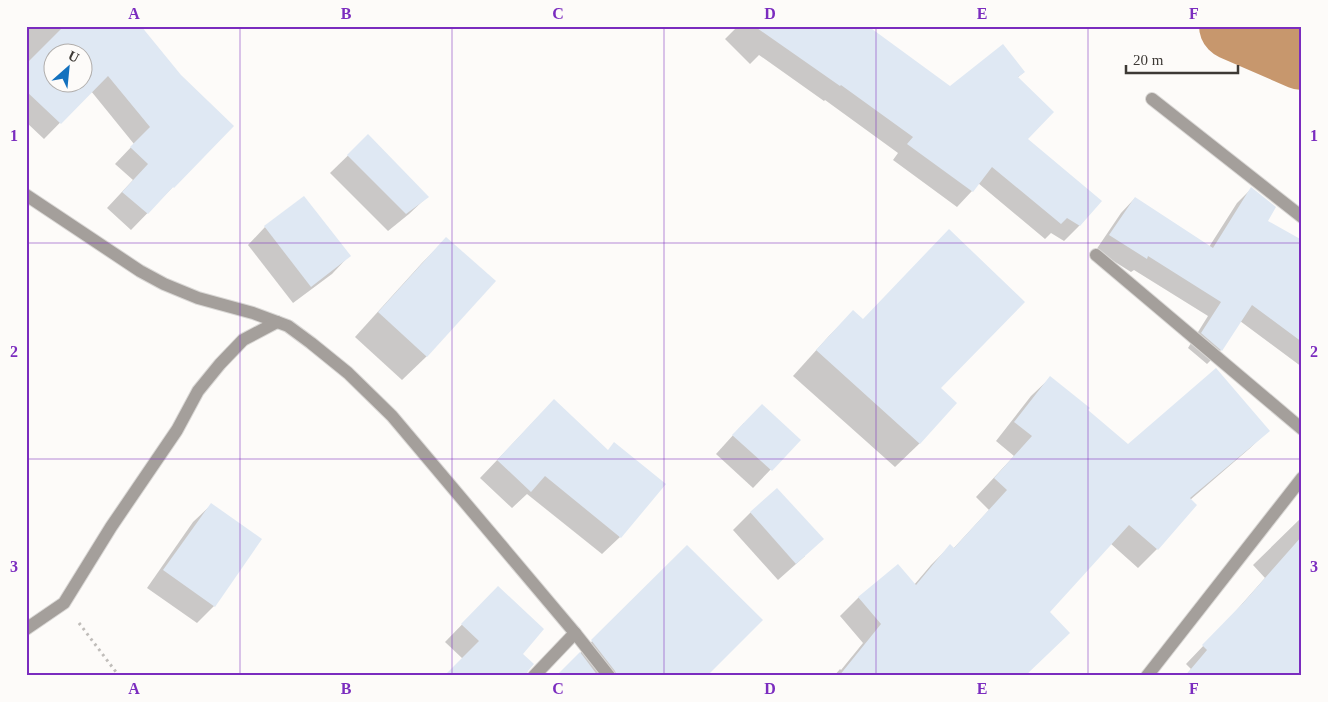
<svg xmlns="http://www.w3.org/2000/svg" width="1328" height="702" font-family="'Times New Roman',serif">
<rect width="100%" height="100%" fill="#fdfbf9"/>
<!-- shadow -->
<g fill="#0003" fill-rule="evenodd">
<path d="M 26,26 L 140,26 L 180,76 L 232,126 L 131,230 L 107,208 L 133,180 L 115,164 L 134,144 L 91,91 L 44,139 L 26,122 ZM 52,52 L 82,52 L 82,82 L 52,82 Z"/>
<polygon points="738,26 853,26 950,88 1024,72 1017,78 1026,139 1100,202 1079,226 1064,241 1051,233 1045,239 978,183 972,191 957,207 893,160 898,153 825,100 824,101 759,55 750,64 725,39"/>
<polygon points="368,136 427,197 409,214 388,231 330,173"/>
<polygon points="1251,189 1266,221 1302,280 1302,367 1240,321 1221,350 1207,364 1188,348 1208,316 1134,270 1131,272 1096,250 1121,213 1135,198 1209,247 1237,203"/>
<polygon points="265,227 349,256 332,274 293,303 248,245"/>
<polygon points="447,238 427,356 402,380 355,337 422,263"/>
<polygon points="853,312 939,388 920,443 895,467 793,376 829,336"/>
<polygon points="1050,378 1128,446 1268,431 1249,449 1190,500 1196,505 1157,549 1138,568 1110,543 988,676 834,676 840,669 841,670 863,643 840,616 859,597 914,585 931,565 950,546 953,549 989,510 976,497 1014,456 996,441 1031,396"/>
<polygon points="537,418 620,537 602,554 527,494 512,508 480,478"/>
<polygon points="744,423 799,440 753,488 716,454"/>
<polygon points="777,489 805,556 778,580 733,530 750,513"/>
<polygon points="211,505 214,606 197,623 147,588 193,522"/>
<polygon points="1302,517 1302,676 1185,676 1191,669 1186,664 1226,622 1265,578 1253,565"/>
<polygon points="687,547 705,676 557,676"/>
<polygon points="481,605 521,654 463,659 445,642"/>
</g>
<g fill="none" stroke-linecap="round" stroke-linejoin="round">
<!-- river -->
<polyline stroke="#c7976d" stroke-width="68" points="1233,26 1302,56"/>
</g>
<!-- building -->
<g fill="#dfe8f3" fill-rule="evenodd">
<path d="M 64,26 L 141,26 L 181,75 L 234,126 L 174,188 L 173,187 L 148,214 L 122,192 L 148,164 L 130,147 L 150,127 L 108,76 L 61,124 L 26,91 L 26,64 ZM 52,52 L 82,52 L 82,82 L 52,82 Z"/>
<polygon points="754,26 868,26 950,86 1003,44 1025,72 1018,77 1054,112 1028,139 1102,201 1080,226 1067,218 1061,224 992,167 973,192 907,144 913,137 841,85 840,86"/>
<polygon points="368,134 429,197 406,214 347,155"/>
<polygon points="1251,187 1276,207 1268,221 1302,240 1302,342 1252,305 1222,351 1201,333 1221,302 1148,256 1147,259 1109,235 1135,197 1213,248"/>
<polygon points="304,196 351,256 311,287 264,226"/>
<polygon points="949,229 1025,302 941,388 957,403 920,444 816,350 853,310 863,319"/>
<polygon points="446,237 496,281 427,357 378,312"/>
<polygon points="1216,368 1270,431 1190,498 1197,505 1158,550 1129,525 1050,612 1070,633 1025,676 839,676 881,624 858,597 898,564 916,585 950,544 954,548 1007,490 994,478 1032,436 1014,422 1050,376 1090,408 1088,410 1128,444"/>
<polygon points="554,399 608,450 614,442 666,484 621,538 545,476 531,492 497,460"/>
<polygon points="762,404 801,440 772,471 732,435"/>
<polygon points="777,488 824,539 796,564 750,512"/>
<polygon points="211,503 262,539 215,607 163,570"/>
<polygon points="1302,536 1302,676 1185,676 1207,650 1202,645 1243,603"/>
<polygon points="687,545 763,620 707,676 617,676 615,671 591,640"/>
<polygon points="498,586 544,629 523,654 534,664 528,671 526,676 444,676 479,641 461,624"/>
<polygon points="580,652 598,676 556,676"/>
</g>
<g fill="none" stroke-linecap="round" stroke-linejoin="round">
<!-- minor casing -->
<g stroke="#dad8d6" stroke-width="14">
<g id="minor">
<polyline points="1152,99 1302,217"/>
<polyline points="26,195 140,271 164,284 198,298 253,313 288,326 311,343 348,373 392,416 575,633 609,676"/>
<polyline points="1096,255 1302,429"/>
<polyline points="26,629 64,603 111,527 177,430 198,391 220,364 243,340 277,322"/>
<polyline points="534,676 575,633"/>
<polyline points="1147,676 1302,478"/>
</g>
</g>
<!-- path -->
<polyline stroke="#c0bdba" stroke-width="3" stroke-dasharray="2.5 4" stroke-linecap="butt" points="79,623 119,676"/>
<!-- minor -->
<use href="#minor" stroke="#a49f9b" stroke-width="12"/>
</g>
<!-- grid -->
<path fill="none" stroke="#7b2cbf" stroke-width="1" stroke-opacity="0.55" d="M 240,26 L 240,676M 452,26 L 452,676M 664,26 L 664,676M 876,26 L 876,676M 1088,26 L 1088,676M 26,243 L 1302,243M 26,459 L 1302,459"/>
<!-- border -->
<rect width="1328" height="702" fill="none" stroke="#fdfbf9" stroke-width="55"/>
<!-- north arrow -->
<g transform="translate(68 68) rotate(27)"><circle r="24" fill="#fdfbf9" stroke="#b0adab"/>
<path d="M0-4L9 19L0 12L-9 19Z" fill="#1371be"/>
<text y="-8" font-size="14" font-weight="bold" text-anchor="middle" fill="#3d3935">U</text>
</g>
<!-- scale -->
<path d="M1126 65v8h112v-8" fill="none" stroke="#3d3935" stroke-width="2.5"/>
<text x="1133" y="65" font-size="15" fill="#3d3935" stroke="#fdfbf9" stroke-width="4" paint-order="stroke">20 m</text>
<rect x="28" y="28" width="1272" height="646" fill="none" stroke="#7b2cbf" stroke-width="2"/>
<g font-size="16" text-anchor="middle" font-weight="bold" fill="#7b2cbf">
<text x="134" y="19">A</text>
<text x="346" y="19">B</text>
<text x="558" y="19">C</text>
<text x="770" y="19">D</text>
<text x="982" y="19">E</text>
<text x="1194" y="19">F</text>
<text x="14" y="141">1</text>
<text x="1314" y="141">1</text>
<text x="14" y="357">2</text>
<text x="1314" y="357">2</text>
<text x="14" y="572">3</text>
<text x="1314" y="572">3</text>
<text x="134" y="694">A</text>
<text x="346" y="694">B</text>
<text x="558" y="694">C</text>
<text x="770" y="694">D</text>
<text x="982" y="694">E</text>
<text x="1194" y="694">F</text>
</g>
</svg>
